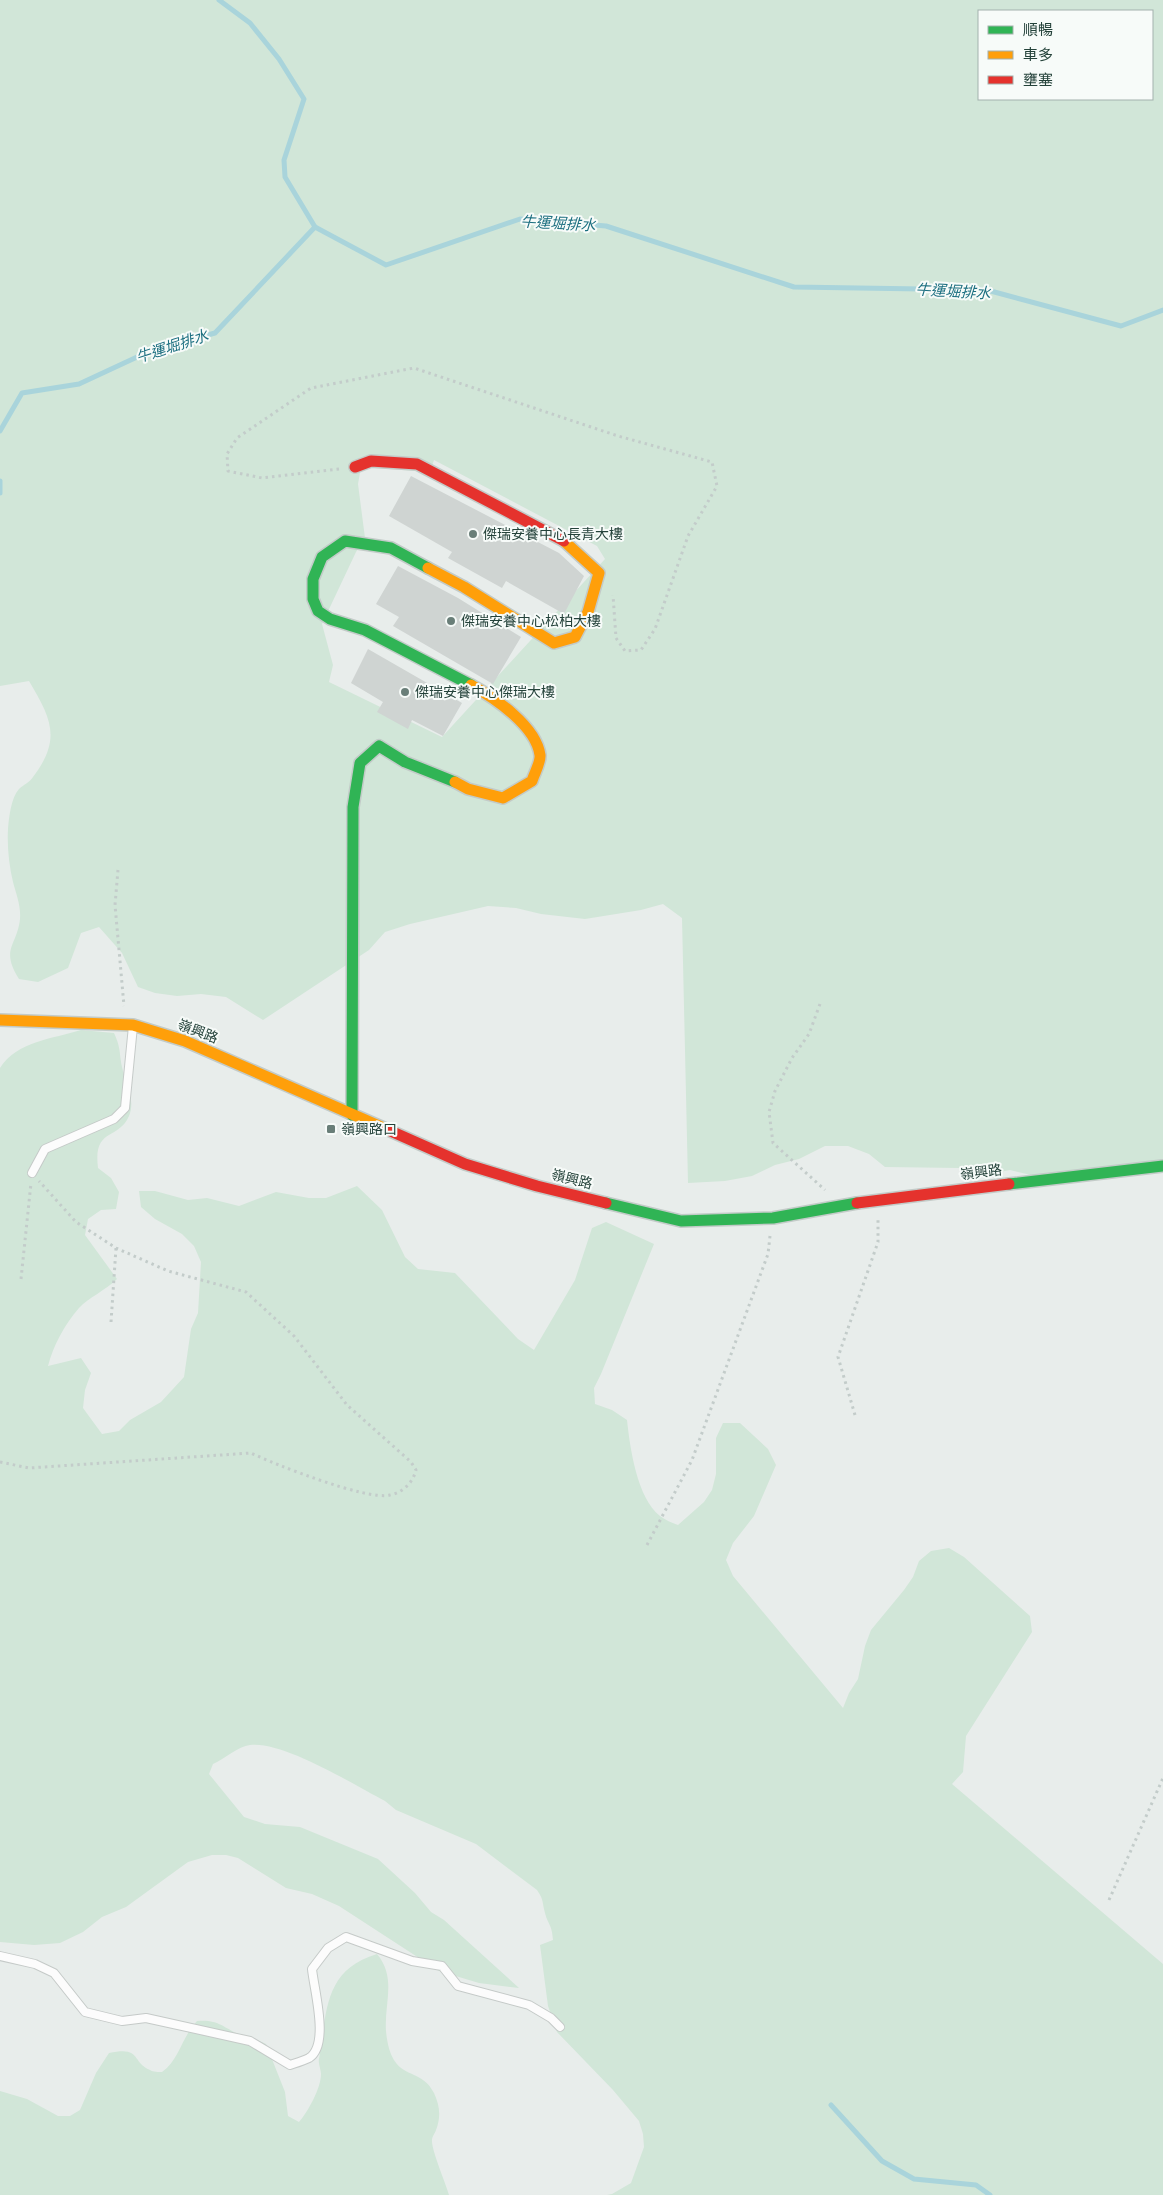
<svg xmlns="http://www.w3.org/2000/svg" width="1163" height="2195" font-family="'Archivo Narrow','Noto Sans TC',sans-serif">
<rect width="100%" height="100%" fill="#e8edeb"/>
<!-- green -->
<g fill="#d1e6d8" fill-rule="evenodd">
<path d="M 0,0 L 1163,0 L 1163,1165 L 1035,1176 L 1010,1170 L 984,1175 L 959,1168 L 885,1167 L 869,1154 L 848,1146 L 825,1146 L 799,1159 L 775,1165 L 752,1176 L 725,1181 L 688,1183 L 682,918 L 663,904 L 641,910 L 585,919 L 541,914 L 516,908 L 488,906 L 410,924 L 385,932 L 369,950 L 263,1020 L 226,997 L 201,994 L 177,996 L 155,993 L 138,987 L 122,953 L 99,927 L 81,933 L 68,968 L 38,982 L 19,979 C 0,949 17,946 20,919 C 21,905 16,894 13,882 C 9,865 7,846 8,829 C 9,817 11,798 19,789 C 23,785 30,782 33,777 C 62,739 51,718 29,681 L 0,686 ZM 979,11 L 1152,11 L 1152,99 L 979,99 ZM 434,460 L 597,546 L 605,559 L 442,737 L 329,682 L 333,665 L 322,624 L 356,552 L 365,538 L 358,484 L 361,467 L 430,472 Z"/>
<path d="M 81,1030 L 114,1033 C 121,1048 119,1052 122,1067 C 125,1082 136,1099 129,1116 C 118,1141 93,1127 98,1168 L 111,1178 L 119,1192 L 116,1209 L 101,1210 L 88,1219 L 85,1235 L 117,1279 C 106,1290 88,1298 79,1308 C 65,1324 53,1346 48,1366 L 81,1358 L 91,1373 L 85,1390 L 83,1408 L 102,1434 L 119,1431 L 130,1420 L 161,1402 L 184,1377 L 191,1329 L 198,1313 L 201,1262 L 194,1246 L 182,1234 L 155,1219 L 141,1207 L 139,1191 L 155,1191 L 188,1200 L 207,1198 L 239,1206 L 276,1192 L 309,1198 L 326,1198 L 357,1186 L 382,1210 L 405,1257 L 418,1269 L 455,1273 L 518,1339 L 534,1350 L 575,1280 L 592,1228 L 606,1222 L 654,1244 L 601,1374 L 594,1388 L 595,1404 L 612,1410 L 627,1420 C 630,1448 637,1498 660,1516 C 665,1520 672,1523 678,1525 L 704,1502 L 712,1490 L 716,1474 L 716,1438 L 723,1423 L 740,1423 L 768,1449 L 776,1465 L 754,1516 L 733,1543 L 726,1560 L 733,1576 L 843,1708 L 849,1693 L 858,1679 L 865,1646 L 871,1630 L 904,1590 L 913,1577 L 919,1561 L 931,1551 L 949,1548 L 964,1557 L 1030,1616 L 1032,1632 L 966,1736 L 963,1772 L 952,1784 L 1163,1964 L 1163,2195 L 607,2195 L 612,2194 L 631,2183 L 644,2147 L 643,2134 L 639,2121 L 613,2090 L 557,2032 L 548,2006 L 540,1945 L 553,1940 C 552,1924 548,1925 545,1913 C 542,1902 544,1900 537,1890 L 476,1844 L 396,1810 L 385,1801 C 354,1785 284,1741 250,1745 C 238,1746 225,1759 213,1764 L 209,1774 L 244,1817 L 265,1824 L 300,1827 L 378,1859 L 415,1893 L 431,1912 L 444,1920 L 519,1988 L 479,1983 L 439,1971 L 339,1906 L 312,1894 L 286,1888 L 238,1858 L 226,1855 L 212,1855 L 188,1862 L 126,1907 L 102,1917 L 83,1932 L 60,1943 L 34,1945 L 0,1942 L 0,1068 C 17,1041 53,1039 81,1030 Z"/>
<path d="M 377,1954 C 397,1978 384,2003 386,2031 C 391,2085 420,2064 434,2093 C 440,2106 441,2117 436,2130 C 435,2133 432,2137 432,2140 C 431,2149 446,2184 449,2195 L 0,2195 L 0,2091 L 27,2099 L 58,2116 L 70,2116 L 80,2110 L 96,2073 L 109,2053 C 142,2046 131,2062 150,2070 C 153,2072 159,2072 162,2072 C 180,2059 181,2038 197,2021 C 220,2019 224,2029 243,2036 C 251,2038 258,2040 266,2044 L 285,2092 L 288,2116 L 299,2122 C 308,2112 321,2088 321,2074 C 321,2069 318,2064 319,2059 C 327,2013 323,1970 377,1954 Z"/>
</g>
<g fill="none" stroke-linecap="round" stroke-linejoin="round">
<!-- stream -->
<g stroke="#a9d4db" stroke-width="5">
<polyline points="219,0 250,23 279,59 304,99 284,160 285,177 315,227"/>
<polyline points="0,431 22,393 79,384 150,351 215,333 315,227 386,265 520,219 606,226 794,287 987,290 1121,326 1163,310"/>
<polyline points="0,481 0,493"/>
<polyline points="831,2105 882,2161 914,2179 976,2185 990,2195"/>
</g>
</g>
<!-- building -->
<g fill="#cfd4d2">
<polygon points="411,476 559,553 584,576 564,614 506,581 502,588 448,558 452,552 389,516"/>
<polygon points="398,566 458,598 521,637 493,684 393,626 399,617 376,604"/>
<polygon points="368,649 462,703 443,736 412,720 408,729 377,712 383,702 351,683"/>
</g>
<g fill="none" stroke-linecap="round" stroke-linejoin="round">
<!-- lane casing -->
<g stroke="#c5cac8" stroke-width="10">
<g id="lane">
<polyline points="32,1173 45,1149 114,1119 125,1108 133,1026"/>
<path d="M 0,1956 L 35,1964 L 54,1973 L 85,2012 L 122,2021 L 146,2018 L 250,2041 L 290,2065 C 296,2063 303,2061 309,2058 C 330,2045 314,1990 312,1969 L 328,1948 L 346,1937 L 412,1961 L 442,1966 L 458,1986 L 529,2005 L 551,2018 L 560,2027"/>
</g>
</g>
<!-- fast casing -->
<g stroke="#c3cbc8" stroke-width="14">
<g id="fast">
<polyline points="428,568 391,548 345,541 322,557 313,579 313,599 318,611 330,619 365,630 471,685"/>
<polyline points="352,1115 353,807 360,763 379,746 405,762 455,782"/>
<polyline points="1009,1184 1163,1166"/>
<polyline points="606,1203 681,1221 773,1218 857,1203"/>
</g>
</g>
<!-- slow casing -->
<g stroke="#c3cbc8" stroke-width="14">
<g id="slow">
<polyline points="428,568 464,587 554,643 575,637 588,612 599,573 564,541"/>
<path d="M 455,782 L 468,789 L 503,798 L 532,781 C 534,774 541,762 540,755 C 536,726 495,698 471,685"/>
<polyline points="0,1020 133,1025 185,1041 386,1129"/>
</g>
</g>
<!-- jam casing -->
<g stroke="#c3cbc8" stroke-width="14">
<g id="jam">
<polyline points="355,467 371,461 417,464 564,541"/>
<polyline points="386,1129 465,1164 537,1186 606,1203"/>
<polyline points="857,1203 1009,1184"/>
</g>
</g>
<!-- path -->
<g stroke="#c3ccca" stroke-width="3" stroke-dasharray="2.5 4" stroke-linecap="butt">
<polyline points="339,469 262,478 228,471 227,454 237,438 311,388 414,368 618,436 712,462 717,486 688,536 655,629 641,650 625,651 616,638 613,595"/>
<polyline points="118,870 115,905 124,1006"/>
<polyline points="820,1004 809,1034 792,1058 775,1091 769,1112 773,1143 825,1190"/>
<polyline points="21,1279 31,1183"/>
<polyline points="111,1322 116,1248"/>
<polyline points="855,1415 838,1357 878,1242 878,1217"/>
<path d="M 0,1462 L 29,1468 L 251,1453 C 274,1464 367,1501 390,1495 C 404,1492 413,1482 416,1470 L 411,1462 L 347,1405 L 294,1336 L 246,1292 L 168,1271 L 116,1248 L 76,1222 L 39,1181"/>
<polyline points="647,1545 692,1460 768,1254 770,1236"/>
<polyline points="1109,1900 1163,1778"/>
</g>
<!-- lane -->
<use href="#lane" stroke="#fcfcfc" stroke-width="8"/>
<!-- fast -->
<use href="#fast" stroke="#30b455" stroke-width="11"/>
<!-- slow -->
<use href="#slow" stroke="#ff9f0a" stroke-width="11"/>
<!-- jam -->
<use href="#jam" stroke="#e5322d" stroke-width="11"/>
</g>
<!-- markers -->
<g fill="#697e78" stroke="#f7fbf9" stroke-width="2">
<circle cx="473" cy="534" r="5"/>
<circle cx="451" cy="621" r="5"/>
<circle cx="405" cy="692" r="5"/>
<rect x="326" y="1124" width="10" height="10" rx="2.5"/>
</g>
<g text-anchor="middle" dominant-baseline="central" stroke-width="4" stroke-linejoin="round" paint-order="stroke">
<!-- poi labels -->
<g font-size="14" fill="#24423a" stroke="#f7fbf9" text-anchor="start">
<text x="483" y="534">傑瑞安養中心長青大樓</text>
<text x="461" y="621">傑瑞安養中心松柏大樓</text>
<text x="415" y="692">傑瑞安養中心傑瑞大樓</text>
<text x="341" y="1129">嶺興路口</text>
</g>
<!-- street labels -->
<g font-size="14" fill="#24423a" stroke="#f7fbf9">
<text transform="translate(198 1031) rotate(21)">嶺興路</text>
<text transform="translate(981 1172) rotate(-7)">嶺興路</text>
<text transform="translate(572 1179) rotate(14)">嶺興路</text>
</g>
<!-- water labels -->
<g font-size="15" font-style="italic" fill="#1c6f80" stroke="#f7fbf9">
<text transform="translate(558 223) rotate(3)">牛運堀排水</text>
<text transform="translate(953 291) rotate(3)">牛運堀排水</text>
<text transform="translate(172 346) rotate(-18)">牛運堀排水</text>
</g>
</g>
<!-- legend -->
<rect x="978" y="10" width="175" height="90" fill="#f7fbf9" stroke="#a3b1ad"/>
<rect x="988" y="26" width="25" height="8" fill="#30b455" stroke="#a3b1ad"/>
<text x="1023" y="35" font-size="15" fill="#24423a">順暢</text>
<rect x="988" y="51" width="25" height="8" fill="#ff9f0a" stroke="#a3b1ad"/>
<text x="1023" y="60" font-size="15" fill="#24423a">車多</text>
<rect x="988" y="76" width="25" height="8" fill="#e5322d" stroke="#a3b1ad"/>
<text x="1023" y="85" font-size="15" fill="#24423a">壅塞</text>
</svg>
